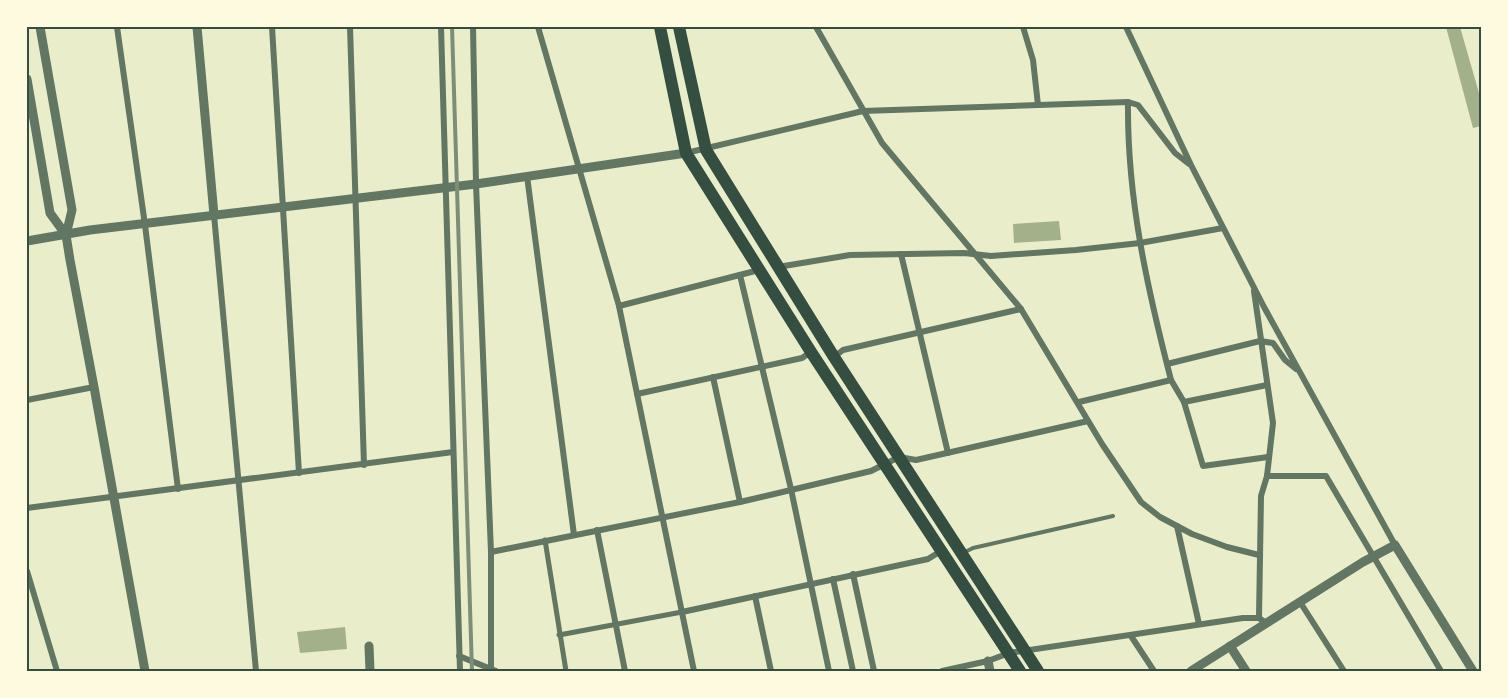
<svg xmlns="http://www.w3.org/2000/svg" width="1508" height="698" font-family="'Asap Condensed',sans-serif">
<rect width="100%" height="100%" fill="#e9edc9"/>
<!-- water -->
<g fill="#a3b18a">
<polygon points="1446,27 1460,27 1481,100 1481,126 1473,128"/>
<polygon points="1059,221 1061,240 1014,243 1013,224"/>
<polygon points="345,627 347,649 300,653 297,632"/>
</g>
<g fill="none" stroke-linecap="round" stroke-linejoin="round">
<!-- service -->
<polyline stroke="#617663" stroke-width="4" points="963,553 973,548 1113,516"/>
<!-- pedestrian -->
<g stroke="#617663" stroke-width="5">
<polyline points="545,540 566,671"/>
<polyline points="559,635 682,612"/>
</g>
<!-- minor -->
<g stroke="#617663" stroke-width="6">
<polyline points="117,27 145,225 178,489"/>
<polyline points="272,27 299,473"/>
<polyline points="350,27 364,465"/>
<polyline points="441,27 460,671"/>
<polyline points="473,27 476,184 491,552 491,671"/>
<polyline points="538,27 619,306 694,671"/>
<polyline points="816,27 882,143 1021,309 1102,444 1141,502 1160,517 1192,534 1227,547 1259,555"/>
<polyline points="1023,27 1033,60 1038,105"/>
<polyline points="1126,27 1191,165 1264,307 1395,545"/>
<polyline points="686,153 863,111 1128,102 1138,105 1175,153 1189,164"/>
<polyline points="527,176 574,535"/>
<polyline points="214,215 256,671"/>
<polyline points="901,254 948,453"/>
<polyline points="778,267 850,255 964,253 991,256 1076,250 1140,243 1223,228"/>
<polyline points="740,275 791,489 829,671"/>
<polyline points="1254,291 1273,423 1267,476 1261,496 1259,618 1266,623"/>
<polyline points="619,306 759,270"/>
<polyline points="834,357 843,350 1021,309"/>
<polyline points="1167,364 1260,341 1273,343 1285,360 1296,369"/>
<polyline points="713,377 740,502"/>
<polyline points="1171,380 1184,402 1203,466 1268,457"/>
<polyline points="637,394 802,358 811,352"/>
<polyline points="27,400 94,387"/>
<path d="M 1079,402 L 1171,380 C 1147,287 1127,198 1128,102"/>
<polyline points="1184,402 1267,385"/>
<polyline points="1267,476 1326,476 1441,671"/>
<polyline points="27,508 453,452"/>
<polyline points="1177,526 1199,624"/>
<polyline points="597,530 625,671"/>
<polyline points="491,552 740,502 871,471 899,457 916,460 1088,421"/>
<polyline points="27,571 57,671"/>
<polyline points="853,574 874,671"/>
<polyline points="833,579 853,671"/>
<polyline points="755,596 771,671"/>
<polyline points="1300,602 1344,671"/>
<polyline points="682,612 928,559 941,551"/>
<polyline points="1131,636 1154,671"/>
<polyline points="459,656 496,671"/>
<polyline points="942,671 988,661 1009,653 1243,618 1259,618"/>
</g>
<!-- tertiary -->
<g stroke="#617663" stroke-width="9">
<polyline points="40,27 72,210 66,235 70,260 94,387 145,671"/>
<polyline points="197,27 214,215"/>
<polyline points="27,79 50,213 66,235"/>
<polyline points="27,241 90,230 476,184 686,153"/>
<polyline points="369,646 370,671"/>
<polyline points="1230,646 1246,671"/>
<polyline points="988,661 990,671"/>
<polyline points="1191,671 1363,562 1395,545 1473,671"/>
</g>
<!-- primary -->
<g stroke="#344e41" stroke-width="12">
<polyline points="660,27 686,153 811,352 1020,671"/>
<polyline points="679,27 706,150 834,357 1038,671"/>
</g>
<!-- rail -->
<polyline stroke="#7c8e77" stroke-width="4" points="452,27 472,671"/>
</g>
<!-- border -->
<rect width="1508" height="698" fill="none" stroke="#fefae0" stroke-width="57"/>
<rect x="28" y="28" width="1452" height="642" fill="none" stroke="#344e41" stroke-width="2"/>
</svg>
